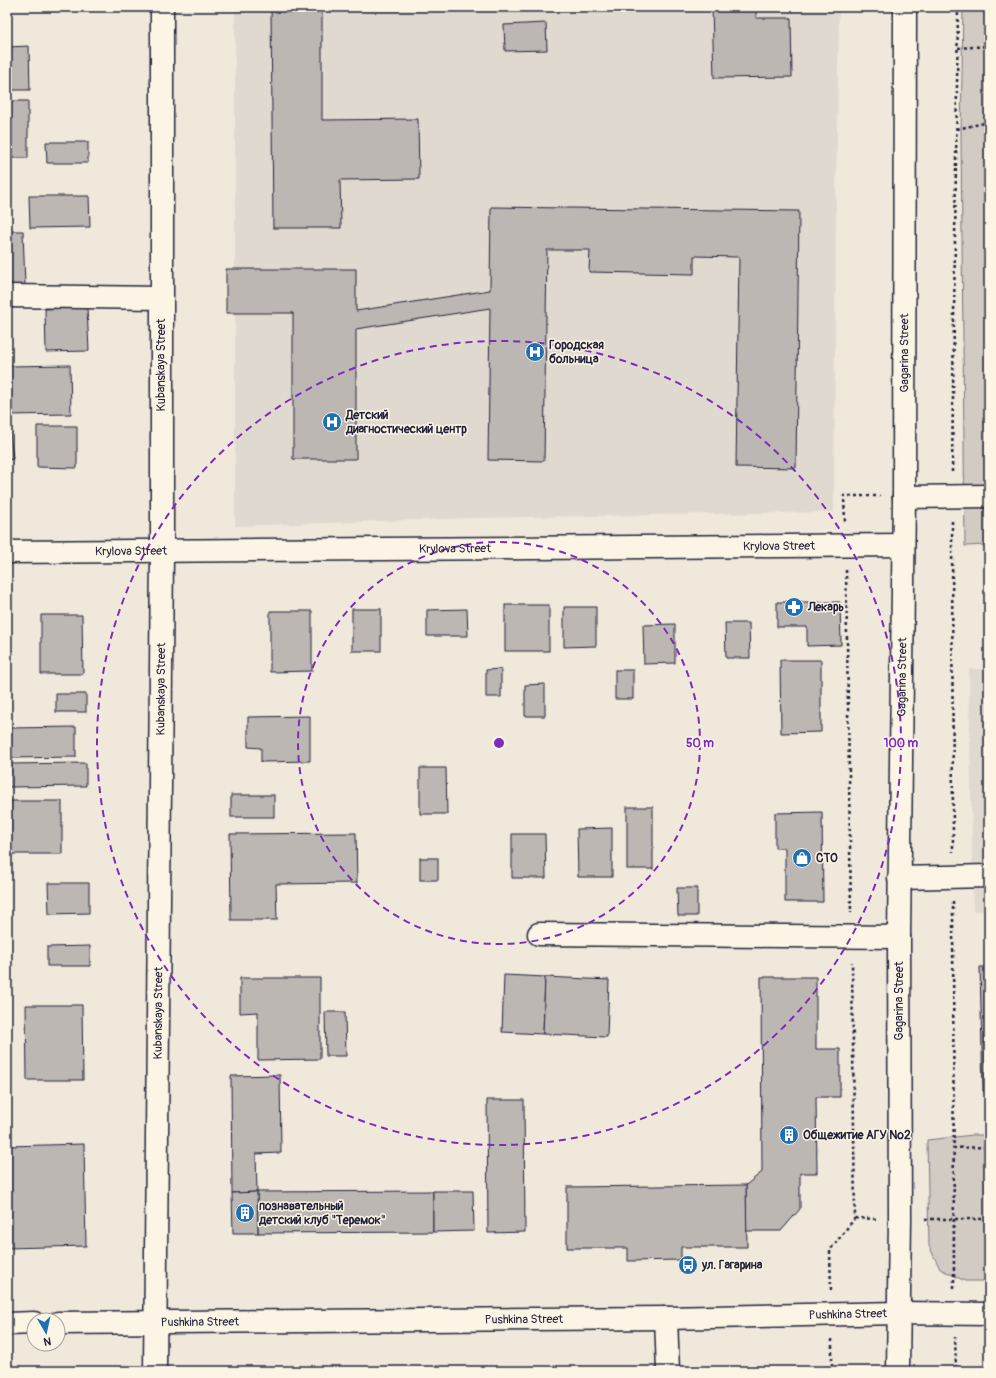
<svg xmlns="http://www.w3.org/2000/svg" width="996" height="1378" font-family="Pangolin,sans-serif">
<rect width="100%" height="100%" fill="#efe8db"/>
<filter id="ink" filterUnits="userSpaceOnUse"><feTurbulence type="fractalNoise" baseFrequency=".025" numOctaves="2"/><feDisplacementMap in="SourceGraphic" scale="8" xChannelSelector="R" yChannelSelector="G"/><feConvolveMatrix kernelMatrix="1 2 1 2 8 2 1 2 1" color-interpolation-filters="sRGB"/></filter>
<g filter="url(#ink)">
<!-- built -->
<g fill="#e0d9cf">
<polygon points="235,7 839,7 836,192 834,512 473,518 235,526"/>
<polygon points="969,669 989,669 989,911 973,911"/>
</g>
<!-- green -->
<g fill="#d1cbc3" stroke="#7a767f">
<polygon points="963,7 989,7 989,545 965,546 961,136"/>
<polygon points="973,1135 989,1135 989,1281 965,1281 940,1269 929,1246 927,1140"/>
</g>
<!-- building -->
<g fill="#bcb7b3" stroke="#22223b">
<polygon points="271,7 322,7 322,120 418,119 419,179 340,180 341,228 273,228"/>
<polygon points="712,7 756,7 756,18 791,18 792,77 714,78"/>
<polygon points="546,23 547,50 505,51 504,25"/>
<polygon points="29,46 30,90 7,90 7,47"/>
<rect x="7" y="101" width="21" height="57"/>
<polygon points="46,142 88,142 88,163 47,163"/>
<polygon points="29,196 89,196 90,227 30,228"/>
<polygon points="491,207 799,211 796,468 736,467 739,257 694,256 694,274 589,272 590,250 547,250 544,461 488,460 490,308 356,329 356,459 293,459 293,313 226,313 226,269 356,269 356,311 490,290"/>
<polygon points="7,231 23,231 25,285 7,286"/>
<polygon points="87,307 89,351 46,352 45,309"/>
<polygon points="70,365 71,414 7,415 7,366"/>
<polygon points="7,424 9,424 13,459 7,460"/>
<polygon points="37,426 77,426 77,468 37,467"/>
<polygon points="777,602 840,602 841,645 807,646 807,627 777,627"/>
<rect x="505" y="605" width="44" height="46"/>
<polygon points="564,607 596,607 596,646 564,647"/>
<rect x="352" y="609" width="29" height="42"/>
<polygon points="467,609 468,636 427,636 427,610"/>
<polygon points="270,611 312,611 312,671 270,672"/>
<polygon points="41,615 82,615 83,674 41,674"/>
<polygon points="725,623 749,623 750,658 726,658"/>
<polygon points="675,624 675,663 644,664 643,625"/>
<polygon points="780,660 821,660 821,732 781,733"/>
<polygon points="501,669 501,697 486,697 486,670"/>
<rect x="615" y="670" width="18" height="29"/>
<polygon points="545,684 545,716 525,716 525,685"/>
<rect x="56" y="694" width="30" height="18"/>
<polygon points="310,716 310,761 261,762 261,748 248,747 248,717"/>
<polygon points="76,727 76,757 7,758 7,728"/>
<polygon points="86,763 86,786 7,787 7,764"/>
<polygon points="420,768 446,768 447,814 420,814"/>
<rect x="231" y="795" width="43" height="22"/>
<rect x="7" y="801" width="55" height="53"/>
<rect x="627" y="807" width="26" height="62"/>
<polygon points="822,812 823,902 785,902 785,848 775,848 775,813"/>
<polygon points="612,828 612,877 578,877 577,829"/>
<polygon points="356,833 357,883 276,884 277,920 231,920 230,834"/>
<polygon points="512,834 545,834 546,878 512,878"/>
<rect x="420" y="858" width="18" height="22"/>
<polygon points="48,883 89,883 89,913 49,914"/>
<polygon points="677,888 697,888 697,916 678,916"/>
<polygon points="90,946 90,966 47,966 47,947"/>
<polygon points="980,967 989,967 989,1091 983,1091"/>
<polygon points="504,975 545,977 543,1034 502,1032"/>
<polygon points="545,977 609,980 607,1037 543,1034"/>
<polygon points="761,977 816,977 816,1049 840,1049 840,1097 816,1097 817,1173 800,1173 800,1209 781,1231 746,1231 746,1185 762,1172"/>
<polygon points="240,978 320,978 320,1059 258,1060 258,1012 240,1013"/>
<polygon points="26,1005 82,1005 83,1080 27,1080"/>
<polygon points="325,1012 345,1012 346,1056 326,1056"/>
<polygon points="280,1075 281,1153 256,1154 257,1192 232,1193 231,1076"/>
<polygon points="487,1100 524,1100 525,1232 488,1233"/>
<polygon points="84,1144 86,1246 7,1248 7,1146"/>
<polygon points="746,1185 747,1247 681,1247 681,1260 628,1261 628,1248 567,1248 567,1187"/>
<polygon points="433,1191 433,1232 258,1233 257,1192"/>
<polygon points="433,1191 473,1191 474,1231 433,1232"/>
<polygon points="257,1192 258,1233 233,1233 232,1193"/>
</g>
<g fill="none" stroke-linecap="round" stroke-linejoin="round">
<!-- minor casing -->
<g stroke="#22223b" stroke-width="25">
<g id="minor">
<polyline points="7,296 161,298"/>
<polyline points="904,497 989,496"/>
<path id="s1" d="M 7,552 L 903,545"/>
<polyline points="899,878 989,876"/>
<polyline points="539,934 899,937"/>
<polyline points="666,1318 668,1371"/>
<path id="s2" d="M 155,1371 L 162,551 L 162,7"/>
</g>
</g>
<!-- major casing -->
<g stroke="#22223b" stroke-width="25">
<g id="major">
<path id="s3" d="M 58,1323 L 666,1318 L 899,1313 L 989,1314"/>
<polyline points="7,1324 34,1323"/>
<path id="s4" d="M 898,1371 L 900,1219 L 899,937 L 904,497 L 905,7"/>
</g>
</g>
<!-- path -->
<g stroke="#22223b" stroke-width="2.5" stroke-dasharray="3 3" stroke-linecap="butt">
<polyline points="958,48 989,46"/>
<polyline points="957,129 989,122"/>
<polyline points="952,472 958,7"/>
<polyline points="845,521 844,496 880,496"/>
<polyline points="952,521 953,852"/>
<polyline points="846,570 851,913"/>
<polyline points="953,901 954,1288"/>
<polyline points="953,1148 989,1147"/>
<polyline points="855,1218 876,1219"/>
<polyline points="925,1219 989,1219"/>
<polyline points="831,1290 830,1250 855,1218 852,962"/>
<polyline points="832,1339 832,1366 836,1371"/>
<polyline points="758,1366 758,1371"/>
<polyline points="729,1371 729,1366"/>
<polyline points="951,1371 956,1369 955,1337"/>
</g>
<!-- minor -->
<use href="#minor" stroke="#fcf5e5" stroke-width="22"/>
<!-- major -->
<use href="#major" stroke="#fcf5e5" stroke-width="22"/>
</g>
</g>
<!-- distance rings -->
<g fill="none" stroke="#7b2cbf" stroke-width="2" stroke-dasharray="7 5">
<circle cx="499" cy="743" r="201"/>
<circle cx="499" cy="743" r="402"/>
</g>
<!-- icons -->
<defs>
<g id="hospital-disc" transform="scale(1)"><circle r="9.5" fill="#1f6fb2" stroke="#fcf5e5"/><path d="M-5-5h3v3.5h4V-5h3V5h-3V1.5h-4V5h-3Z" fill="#fff"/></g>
<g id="pharmacy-disc" transform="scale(1)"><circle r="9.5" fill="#1f6fb2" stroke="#fcf5e5"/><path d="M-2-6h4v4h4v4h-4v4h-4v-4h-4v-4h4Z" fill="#fff"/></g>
<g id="shop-disc" transform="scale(1)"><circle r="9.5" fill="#1f6fb2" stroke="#fcf5e5"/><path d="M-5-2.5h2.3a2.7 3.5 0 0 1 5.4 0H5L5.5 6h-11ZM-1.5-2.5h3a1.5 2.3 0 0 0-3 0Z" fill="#fff"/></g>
<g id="building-disc" transform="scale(1)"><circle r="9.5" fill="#1f6fb2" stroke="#fcf5e5"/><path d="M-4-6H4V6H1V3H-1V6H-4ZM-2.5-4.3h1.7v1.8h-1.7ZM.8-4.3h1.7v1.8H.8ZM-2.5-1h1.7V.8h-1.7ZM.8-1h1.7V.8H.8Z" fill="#fff"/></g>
<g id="bus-disc" transform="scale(1)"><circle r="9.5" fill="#1f6fb2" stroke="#fcf5e5"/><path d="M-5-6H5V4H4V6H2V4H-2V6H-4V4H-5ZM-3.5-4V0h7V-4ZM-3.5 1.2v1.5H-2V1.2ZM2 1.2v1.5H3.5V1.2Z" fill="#fff"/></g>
</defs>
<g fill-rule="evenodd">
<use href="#hospital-disc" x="535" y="352"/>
<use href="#hospital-disc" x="332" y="422"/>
<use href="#pharmacy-disc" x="794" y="607"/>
<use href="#shop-disc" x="802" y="858"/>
<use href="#building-disc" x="789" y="1135"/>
<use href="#building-disc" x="245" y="1213"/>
<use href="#bus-disc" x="688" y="1265"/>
</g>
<g text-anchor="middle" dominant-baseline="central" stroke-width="3" stroke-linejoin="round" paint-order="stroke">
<!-- poi labels -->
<g font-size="12" font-weight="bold" fill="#22223b" stroke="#fcf5e5" text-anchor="start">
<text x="549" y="345">Городская<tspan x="549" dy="14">больница</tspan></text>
<text x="346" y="415">Детский<tspan x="346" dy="14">диагностический центр</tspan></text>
<text x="808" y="607">Лекарь</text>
<text x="816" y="858">СТО</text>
<text x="803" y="1135">Общежитие АГУ №2</text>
<text x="259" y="1206">познавательный<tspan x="259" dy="14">детский клуб "Теремок"</tspan></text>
<text x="702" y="1265">ул. Гагарина</text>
</g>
<!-- street labels -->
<g font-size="12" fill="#22223b" stroke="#fcf5e5">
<text stroke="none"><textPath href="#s4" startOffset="1018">Gagarina Street</textPath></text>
<text transform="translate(161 365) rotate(-90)">Kubanskaya Street</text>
<text stroke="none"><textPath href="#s1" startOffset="772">Krylova Street</textPath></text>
<text stroke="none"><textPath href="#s1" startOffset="448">Krylova Street</textPath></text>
<text stroke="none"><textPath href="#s1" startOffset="124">Krylova Street</textPath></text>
<text stroke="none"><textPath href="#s4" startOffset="694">Gagarina Street</textPath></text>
<text stroke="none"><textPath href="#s2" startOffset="682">Kubanskaya Street</textPath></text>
<text transform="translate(899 1001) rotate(-90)">Gagarina Street</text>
<text stroke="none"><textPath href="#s2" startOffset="358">Kubanskaya Street</textPath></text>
<text stroke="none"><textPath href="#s3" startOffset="790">Pushkina Street</textPath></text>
<text stroke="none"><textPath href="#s3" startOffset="466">Pushkina Street</textPath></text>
<text stroke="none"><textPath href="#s3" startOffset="142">Pushkina Street</textPath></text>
</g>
</g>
<circle cx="499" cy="743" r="6" fill="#7b2cbf" stroke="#fcf5e5" stroke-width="2"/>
<g font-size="12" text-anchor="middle" font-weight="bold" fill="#7b2cbf" stroke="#fcf5e5" stroke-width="3" stroke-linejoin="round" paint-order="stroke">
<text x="700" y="747">50 m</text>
<text x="901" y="747">100 m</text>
</g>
<!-- margin -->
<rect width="996" height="1378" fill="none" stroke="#fcf5e5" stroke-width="24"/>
<rect x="12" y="12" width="972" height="1354" fill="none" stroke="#22223b" stroke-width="1.5" filter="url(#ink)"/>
<!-- north arrow -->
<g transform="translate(46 1332) rotate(171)"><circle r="19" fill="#fcf5e5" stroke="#a5a1a1"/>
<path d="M0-3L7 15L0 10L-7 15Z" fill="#1f6fb2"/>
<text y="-6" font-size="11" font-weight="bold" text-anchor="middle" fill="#22223b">N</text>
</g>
</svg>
